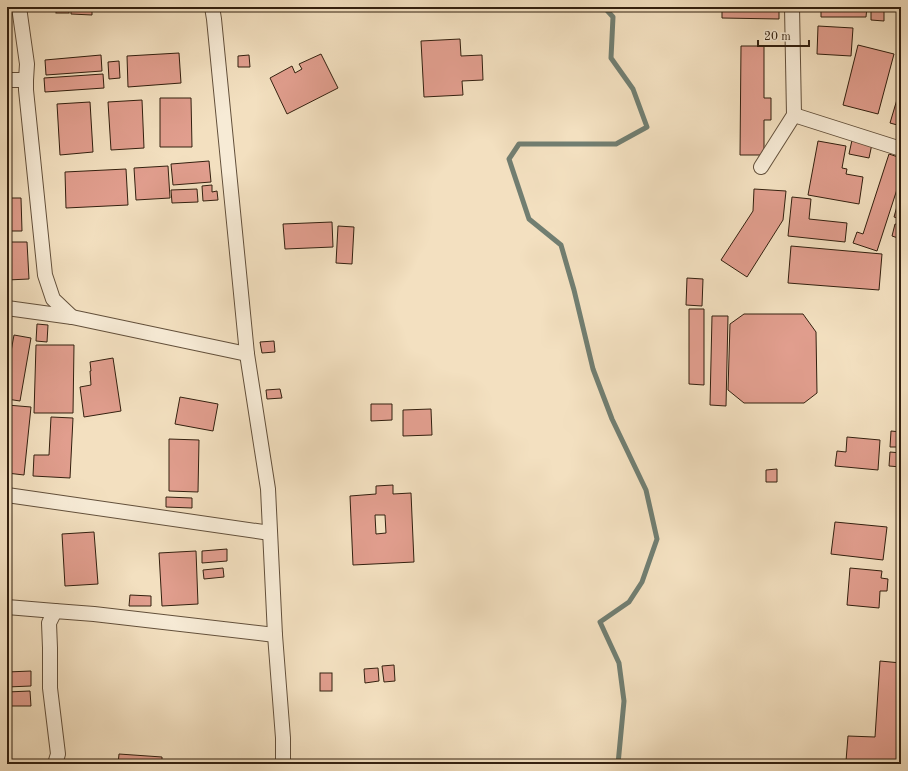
<svg xmlns="http://www.w3.org/2000/svg" width="908" height="771" font-family="'Old Standard TT',serif">
<rect width="100%" height="100%" fill="#f3e0c0"/>
<filter id="stains"><feTurbulence type="fractalNoise" baseFrequency=".005" numOctaves="4"/><feColorMatrix values="0 0 0 0 .2 0 0 0 0 .09 0 0 0 0 .02 0 0 0 .5 -.17"/></filter>
<radialGradient id="worn" r=".72"><stop offset=".6" stop-color="#630" stop-opacity="0"/><stop offset="1" stop-color="#630" stop-opacity=".3"/></radialGradient>
<g fill="none" stroke-linecap="round" stroke-linejoin="round">
<!-- stream -->
<polyline stroke="#717e71" stroke-width="5" points="604,7 613,17 611,58 633,89 647,127 616,144 519,144 509,159 529,219 561,245 574,290 593,369 612,419 646,490 657,539 642,582 629,602 600,622 619,663 624,701 618,764"/>
</g>
<!-- building -->
<g fill="#e19e8e" stroke="#33200f" fill-rule="evenodd">
<rect x="56" y="7" width="13" height="6"/>
<polygon points="71,7 92,7 92,15 71,14"/>
<polygon points="722,7 779,7 779,19 722,18"/>
<polygon points="821,7 867,7 866,17 821,17"/>
<polygon points="871,7 884,7 884,21 871,20"/>
<polygon points="818,26 853,28 851,56 817,54"/>
<polygon points="460,39 461,56 482,55 483,80 462,81 463,95 424,97 421,41"/>
<polygon points="858,45 894,54 878,114 843,105"/>
<polygon points="741,46 764,46 764,98 771,98 771,120 764,120 764,155 740,155"/>
<polygon points="179,53 181,83 128,87 127,56"/>
<polygon points="321,54 338,88 287,114 270,78 292,66 295,73 302,69 299,64"/>
<polygon points="101,55 102,71 46,75 45,60"/>
<polygon points="249,55 250,67 238,67 238,56"/>
<polygon points="119,61 120,78 109,79 108,62"/>
<polygon points="103,74 104,88 45,92 44,78"/>
<polygon points="901,86 901,126 890,123"/>
<polygon points="7,98 11,98 7,127"/>
<polygon points="160,98 191,98 192,147 160,147"/>
<polygon points="142,100 144,148 111,150 108,102"/>
<polygon points="90,102 93,152 60,155 57,104"/>
<polygon points="852,140 872,144 869,158 849,154"/>
<polygon points="818,141 846,146 842,168 847,169 846,174 863,177 859,204 808,195"/>
<polygon points="889,154 901,158 901,177 877,251 853,243 857,232 863,234"/>
<polygon points="209,161 211,182 173,185 171,164"/>
<polygon points="168,166 170,198 136,200 134,168"/>
<polygon points="126,169 128,205 66,208 65,172"/>
<polygon points="212,185 212,192 217,191 218,200 203,201 202,186"/>
<polygon points="197,189 198,202 172,203 171,190"/>
<polygon points="754,189 786,191 783,220 747,277 721,260 753,211"/>
<polygon points="901,192 901,219 894,217"/>
<polygon points="792,197 811,199 809,219 847,223 845,242 788,236"/>
<polygon points="7,198 21,198 22,231 7,231"/>
<polygon points="332,222 333,247 285,249 283,224"/>
<polygon points="895,224 901,225 901,239 892,236"/>
<polygon points="338,226 354,227 352,264 336,263"/>
<polygon points="7,242 27,242 29,279 7,280"/>
<polygon points="791,246 882,254 879,290 788,283"/>
<polygon points="687,278 703,279 702,306 686,305"/>
<polygon points="689,309 704,309 704,385 689,384"/>
<polygon points="744,314 803,314 816,332 817,393 804,403 744,403 728,390 730,324"/>
<polygon points="712,316 728,316 726,406 710,405"/>
<polygon points="37,324 48,325 47,342 36,341"/>
<polygon points="7,333 11,334 7,364"/>
<polygon points="14,335 31,338 20,401 7,399 7,374"/>
<polygon points="274,341 275,352 262,353 260,342"/>
<polygon points="36,345 74,345 73,413 34,413"/>
<polygon points="113,358 121,411 84,417 80,387 91,385 90,371 91,371 90,362"/>
<polygon points="280,389 282,398 267,399 266,390"/>
<polygon points="180,397 218,404 213,431 175,424"/>
<polygon points="371,404 392,404 392,420 371,421"/>
<polygon points="7,405 31,407 24,475 7,473"/>
<polygon points="431,409 432,435 403,436 403,410"/>
<polygon points="51,417 73,418 70,478 33,476 34,455 49,455"/>
<polygon points="891,431 901,432 901,447 890,447"/>
<polygon points="847,437 880,440 878,470 835,466 837,451 846,452"/>
<polygon points="169,439 199,440 198,492 169,491"/>
<polygon points="890,452 901,453 901,467 889,466"/>
<polygon points="777,469 777,482 766,482 766,470"/>
<path d="M 393,485 L 393,494 L 411,493 L 414,562 L 353,565 L 350,496 L 376,494 L 376,486 ZM 375,515 L 385,515 L 386,533 L 376,534 Z"/>
<polygon points="166,497 192,498 192,508 166,507"/>
<polygon points="835,522 887,527 883,560 831,554"/>
<polygon points="94,532 98,584 65,586 62,534"/>
<polygon points="227,549 227,561 202,563 202,551"/>
<polygon points="196,551 198,604 162,606 159,553"/>
<polygon points="223,568 224,577 204,579 203,570"/>
<polygon points="850,568 882,571 881,578 888,579 887,591 880,591 879,608 847,605"/>
<polygon points="130,595 151,596 151,606 129,606"/>
<polygon points="880,661 901,663 901,710 900,710 897,739 901,740 901,764 887,764 846,761 848,736 875,737"/>
<polygon points="394,665 395,681 384,682 382,666"/>
<polygon points="378,668 379,681 365,683 364,669"/>
<polygon points="31,671 31,686 7,687 7,672"/>
<rect x="320" y="673" width="12" height="18"/>
<polygon points="30,691 31,706 7,706 7,692"/>
<polygon points="119,754 162,757 162,764 118,764"/>
</g>
<g fill="none" stroke-linecap="round" stroke-linejoin="round">
<!-- street casing -->
<g stroke="#63503b" stroke-width="16">
<g id="street">
<polyline points="19,7 27,64 26,80 26,90 45,275 53,299 72,317"/>
<polyline points="212,7 214,19 247,354 268,489 275,635 283,738 283,764"/>
<polyline points="7,80 26,80"/>
<polyline points="794,115 901,149"/>
<polyline points="761,167 794,115 792,7"/>
<polyline points="7,308 72,317 247,354"/>
<polyline points="7,495 270,533"/>
<polyline points="7,607 55,611"/>
<polyline points="55,764 58,754 50,688 50,648 49,623 55,611 94,614 275,635"/>
</g>
</g>
<!-- street -->
<use href="#street" stroke="#f7ebd6" stroke-width="14"/>
</g>
<!-- margin -->
<rect width="908" height="771" fill="none" stroke="#f3e0c0" stroke-width="24"/>
<rect x="8" y="8" width="892" height="755" fill="none" stroke="#33200f" stroke-width="2"/>
<rect x="12" y="12" width="884" height="747" fill="none" stroke="#33200f"/>
<!-- scale -->
<path d="M758 40v6h51v-6" fill="none" stroke="#33200f" stroke-width="2"/>
<text x="764" y="40" font-size="12" fill="#33200f" stroke="#f7ebd6" stroke-width="3" paint-order="stroke">20 m</text>
<rect width="100%" height="100%" filter="url(#stains)"/>
<rect width="100%" height="100%" fill="url(#worn)"/>
</svg>
